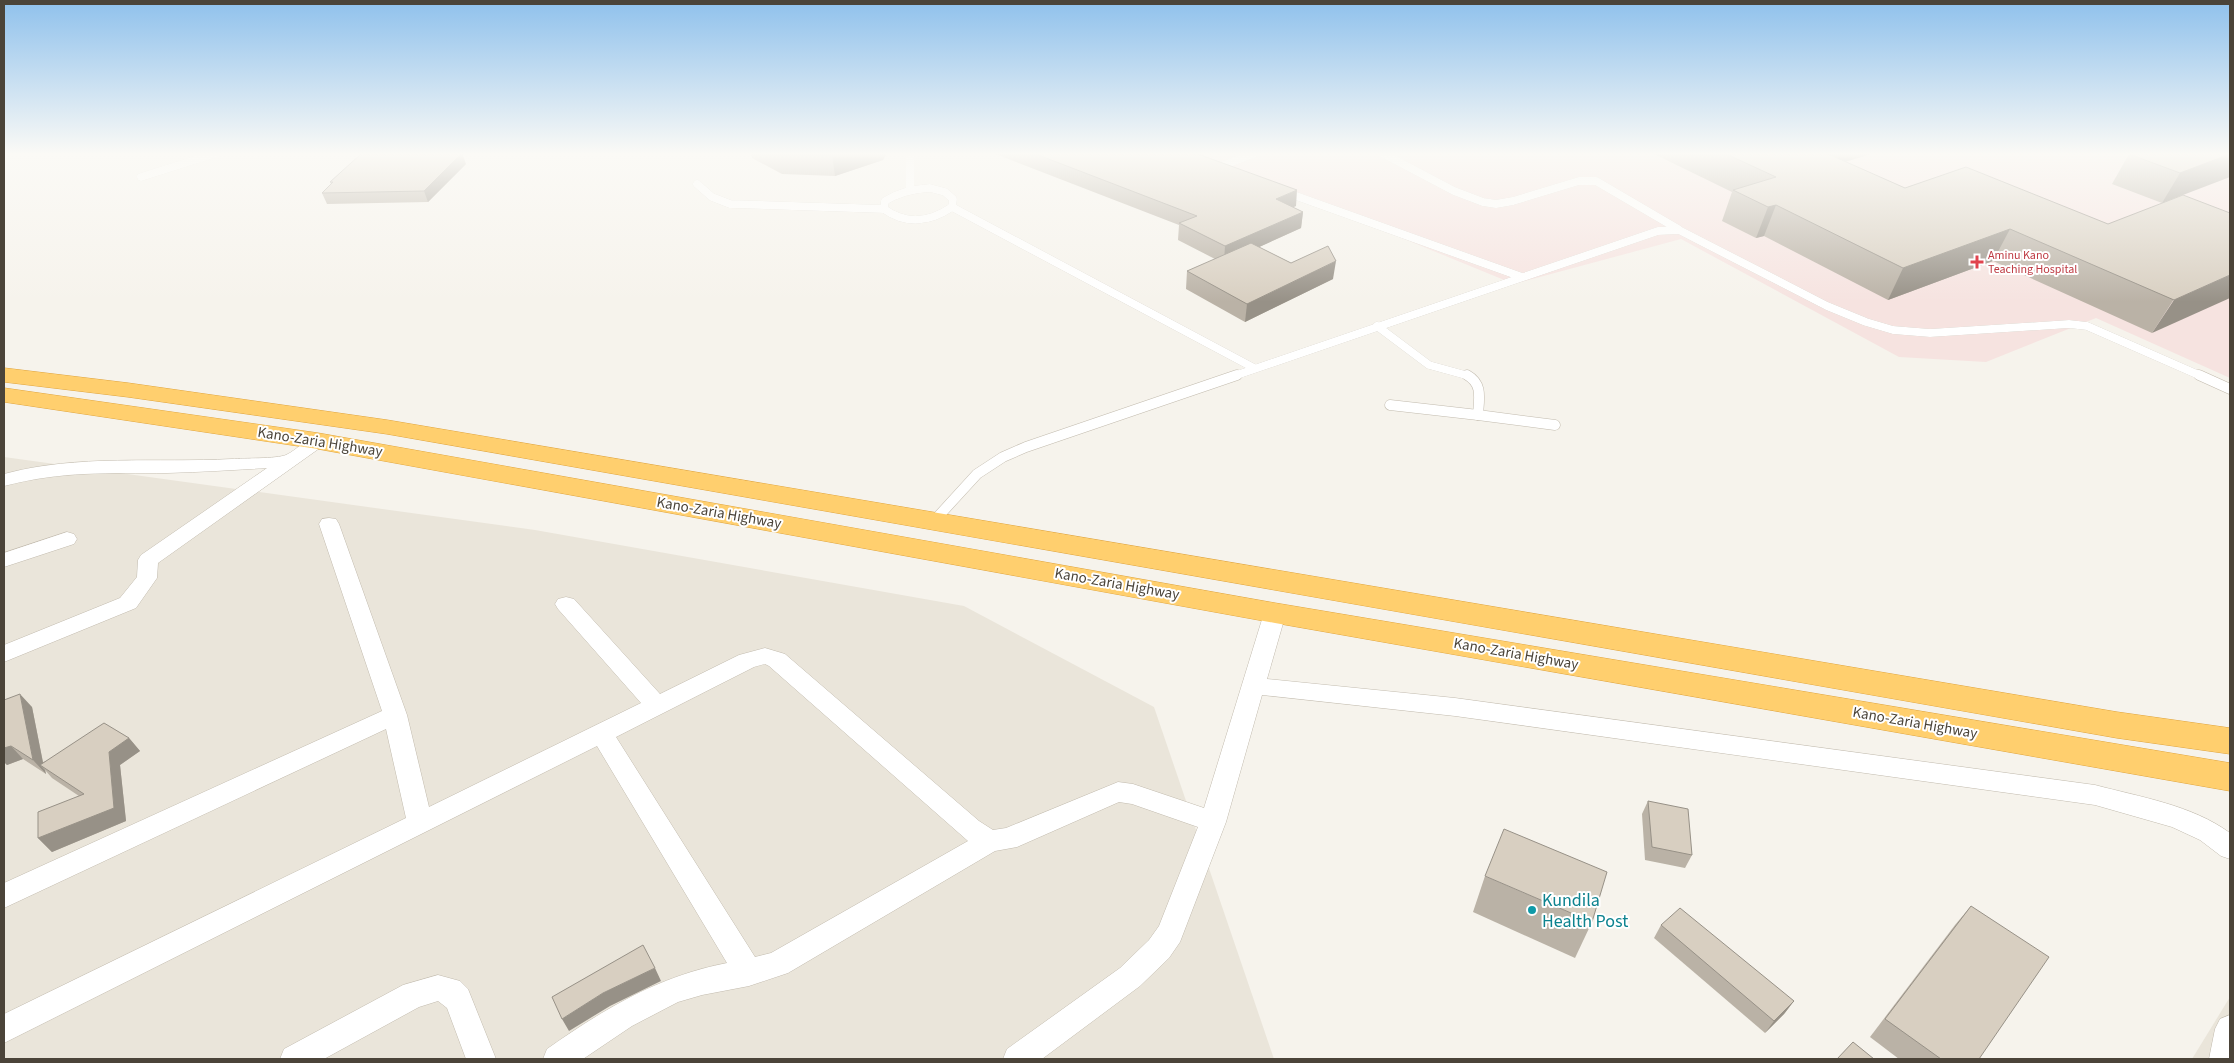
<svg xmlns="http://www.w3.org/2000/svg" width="2234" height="1063" font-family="'Source Sans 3',sans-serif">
<rect width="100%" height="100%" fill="#f6f3ec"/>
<!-- residential -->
<g fill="#eae5da">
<polygon points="4,457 535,530 964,606 1154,707 1274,1059 4,1059"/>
<polygon points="2230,997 2230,1059 2192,1059"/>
</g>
<!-- medical -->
<polygon fill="#f6e3e0" points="1194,153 2230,153 2230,378 2096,318 1986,362 1899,357 1681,239 1514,284"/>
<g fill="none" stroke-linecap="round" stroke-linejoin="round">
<!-- lane-far1 casing -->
<g stroke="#c2bbae" stroke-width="8">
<g id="lane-far1">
<polyline points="910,153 910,189"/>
<polyline points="1382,153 1454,191 1483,202 1496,204 1513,201 1579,181 1596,181 1678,229"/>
<polyline points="1219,167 1255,153"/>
<polyline points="141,177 217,153"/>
<polyline points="697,184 712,197 730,204 884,209"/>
<path d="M 930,188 L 945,192 L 953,199 L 952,207 C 930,222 906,225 884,209 L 885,201 C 899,192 913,189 930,188 Z"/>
<polyline points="1285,192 1522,277"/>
<polyline points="952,207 1254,368"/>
<polyline points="1377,326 1429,365 1469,376"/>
<polyline points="1234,376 1658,231 1679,230 1827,306 1866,322 1893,330 1930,333 2069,324 2087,326 2201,376"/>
</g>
</g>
<!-- lane casing -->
<g stroke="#c2bbae" stroke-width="11">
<g id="lane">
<path d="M 1467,375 C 1483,384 1479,398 1478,415 L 1555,425"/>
<polyline points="2199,375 2230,389"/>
<polyline points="1390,405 1478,415"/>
<polyline points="934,521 977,474 1003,457 1026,447 1237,375"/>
</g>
</g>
<!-- street casing -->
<g stroke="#c2bbae" stroke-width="1">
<g id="street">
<path d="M 318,436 L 324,437 L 327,441 L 324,445 L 158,563 L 157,578 L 136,608 L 4,662 L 4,645 L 120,598 L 137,577 L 138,560 L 141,555 L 267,468 C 234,470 201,472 167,473 C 110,473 60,471 4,486 L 4,474 C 78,454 156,463 232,459 C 244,458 276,459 286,455 C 297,450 305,439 318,436 Z"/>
<path d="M 329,518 L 336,519 L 339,524 L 407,715 L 429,807 L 641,703 L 558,609 L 555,604 L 558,599 L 566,597 L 574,599 L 660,694 L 739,655 L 765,648 L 785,654 L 979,821 L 993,830 L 1006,828 L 1118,782 L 1133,784 L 1204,808 L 1264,613 L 1267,608 L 1275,605 L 1283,608 L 1286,613 L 1267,679 L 1455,698 L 2095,785 C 2140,797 2192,805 2230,833 L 2230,859 L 2221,856 L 2200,840 L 2172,827 L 2095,805 L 1455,716 L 1262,695 L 1226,822 L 1180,942 L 1169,958 L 1140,986 L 1042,1059 L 1003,1059 L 1007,1049 L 1120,968 L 1149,940 L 1159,926 L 1198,827 L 1132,804 L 1119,802 L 1017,847 L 995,851 L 788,973 L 749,986 L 702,995 L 678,1002 L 632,1026 L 583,1059 L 543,1059 L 547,1049 C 604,1009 659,976 727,963 L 597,746 L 4,1043 L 4,1014 L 406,818 L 386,729 L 4,908 L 4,883 L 382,711 L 319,524 L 322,519 ZM 765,664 L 769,666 L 968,841 L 771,953 L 755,957 L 616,737 L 754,667 Z"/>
<polygon points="67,532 74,534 77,539 74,544 4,567 4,553"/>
<polygon points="438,975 460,981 468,989 496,1059 466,1059 447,1008 438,1001 419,1007 324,1059 280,1059 284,1049 403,985"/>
<polygon points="2230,1015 2230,1059 2209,1059 2215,1029 2220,1019"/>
</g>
</g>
<!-- highway casing -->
<g stroke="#e0a43c" stroke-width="1">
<g id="highway">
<polygon points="4,368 128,383 387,420 2117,712 2230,728 2230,754 2117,738 387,434 128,397 4,382"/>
<polygon points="4,388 318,433 1275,603 2230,763 2230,791 1275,623 318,449 4,402"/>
</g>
</g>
<!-- lane-far1 -->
<use href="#lane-far1" stroke="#fff" stroke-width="8"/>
<!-- lane -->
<use href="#lane" stroke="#fff" stroke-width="10"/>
<!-- street -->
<use href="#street" fill="#fff" fill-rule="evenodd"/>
<!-- highway -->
<use href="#highway" fill="#ffcf6e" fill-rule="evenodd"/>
</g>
<!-- wall -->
<g fill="#bab2a6">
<polygon points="751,153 887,153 883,160 835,176 782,174 752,158"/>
<polygon points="993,153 1195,153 1296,206 1293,207 1303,212 1301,228 1259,247 1291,263 1333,279 1245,322 1186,289 1187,271 1215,259 1178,240 1179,225"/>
<polygon points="1652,153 1874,153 1845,162 1905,188 2108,224 2230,213 2152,333 1993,261 1888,300 1764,236 1756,238 1722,221 1732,192"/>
<polygon points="2230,153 2162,203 2112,184 2129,154"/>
<polygon points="466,164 428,202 327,204 322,193 331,184 330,182"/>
<polygon points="4,700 32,707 43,762 129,738 140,751 120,765 126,821 52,852 38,838 79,796 52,778 45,770 46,774 23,759 7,765 4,762"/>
<polygon points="1648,801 1692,855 1685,868 1645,860 1642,814"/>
<polygon points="1485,876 1592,922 1575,958 1473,912"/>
<polygon points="1971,906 1979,1059 1899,1059 1870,1037 1955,925"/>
<polygon points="1661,925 1794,1001 1784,1014 1765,1033 1654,938"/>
</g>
<!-- shaded-wall -->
<g fill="#979187">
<polygon points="462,153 466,164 428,202 424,191"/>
<polygon points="838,153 887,153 883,160 835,176 832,155"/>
<polygon points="1807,153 1874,153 1798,176"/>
<polygon points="2230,154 2230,177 2162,203 2180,173"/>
<polygon points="1297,190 1296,206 1274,215 1276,199"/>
<polygon points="1776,205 1764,236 1756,238 1768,207"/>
<polygon points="1303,212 1301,228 1224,263 1225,246"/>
<polygon points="2010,229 1993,261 1888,300 1903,268"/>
<polygon points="1336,261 1333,279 1245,322 1247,304"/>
<polygon points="2230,275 2230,298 2152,333 2174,300"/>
<polygon points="20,694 32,707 44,768 40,765 45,770 46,774 33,760"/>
<polygon points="129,738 140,751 120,765 126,821 52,852 38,838 114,808 109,752"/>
<polygon points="11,746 23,759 7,765 4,762 4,748"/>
<polygon points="655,968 661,981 610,1006 569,1031 562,1019 603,993"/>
<polygon points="1794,1001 1784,1014 1765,1033 1774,1021"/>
</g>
<!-- building -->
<g fill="#d8cfc1" stroke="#979187">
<polygon points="362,153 462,153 424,191 322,193 333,182 330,182"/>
<polygon points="780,153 838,153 832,155"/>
<polygon points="1033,153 1195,153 1297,190 1276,199 1303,212 1225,246 1179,223 1197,216"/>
<polygon points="1724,153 1826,153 1905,188 1966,167 2108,224 2183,195 2230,213 2230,275 2174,300 2010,229 1903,268 1776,205 1768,207 1733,190 1776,177"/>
<polygon points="2131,153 2230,153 2230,154 2180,173 2129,154"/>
<polygon points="1251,243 1291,263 1328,246 1336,261 1247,304 1187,271"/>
<polygon points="20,694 33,760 11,746 4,748 4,700"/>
<polygon points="104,723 129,738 109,752 114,808 38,838 38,812 84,794 40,765"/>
<polygon points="1648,801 1688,809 1692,855 1652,847"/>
<polygon points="1504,829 1607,872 1592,922 1485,876"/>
<polygon points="1971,906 2049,957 1979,1059 1941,1059 1885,1019"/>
<polygon points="1680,908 1794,1001 1774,1021 1661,925"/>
<polygon points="643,945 655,968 603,993 562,1019 552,997"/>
<polygon points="1853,1042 1874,1059 1837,1059"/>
</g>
<!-- sky -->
<linearGradient id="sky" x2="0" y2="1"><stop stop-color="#8fc1ec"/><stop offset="0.51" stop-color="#fbfaf6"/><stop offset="1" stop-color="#fbfaf6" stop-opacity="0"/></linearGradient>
<rect width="2234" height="302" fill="url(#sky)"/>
<!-- markers -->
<path fill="#e0444e" stroke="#fff" stroke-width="2" d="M1974.5 254.5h5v5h5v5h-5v5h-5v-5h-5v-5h5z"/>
<circle fill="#0f9aa8" stroke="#fff" stroke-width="2" cx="1532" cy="910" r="5"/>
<g text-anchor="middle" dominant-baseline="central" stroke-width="4" stroke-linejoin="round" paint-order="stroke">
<!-- far-health labels -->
<g font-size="12" fill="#be3a42" stroke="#fff" text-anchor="start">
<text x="1988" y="255">Aminu Kano<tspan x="1988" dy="14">Teaching Hospital</tspan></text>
</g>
<!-- street labels -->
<g font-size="15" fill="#4b4439" stroke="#fff">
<text transform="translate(320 442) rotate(9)">Kano-Zaria Highway</text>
<text transform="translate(719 513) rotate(10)">Kano-Zaria Highway</text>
<text transform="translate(1117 584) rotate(10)">Kano-Zaria Highway</text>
<text transform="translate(1516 654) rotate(10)">Kano-Zaria Highway</text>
<text transform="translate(1915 723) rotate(10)">Kano-Zaria Highway</text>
</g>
<!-- near-culture labels -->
<g font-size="18" fill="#0d838f" stroke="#fff" text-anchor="start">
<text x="1542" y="900">Kundila<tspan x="1542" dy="21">Health Post</tspan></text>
</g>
</g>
<!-- border -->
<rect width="2234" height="1063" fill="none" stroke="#4b4439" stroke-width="10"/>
</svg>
